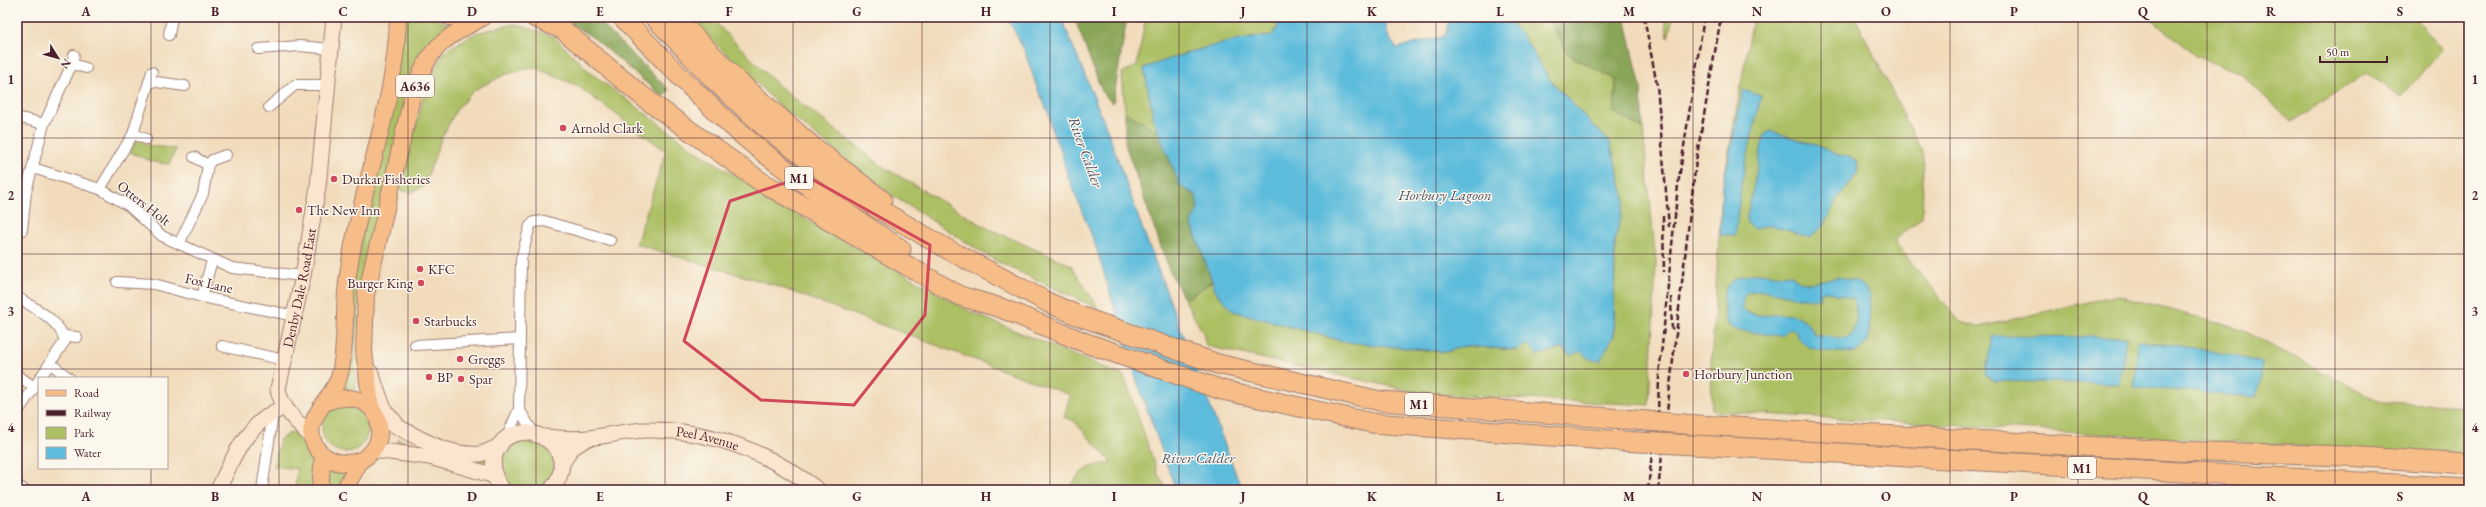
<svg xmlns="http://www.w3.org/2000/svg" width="2486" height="507" font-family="'EB Garamond',serif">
<rect width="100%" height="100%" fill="#fbf7ec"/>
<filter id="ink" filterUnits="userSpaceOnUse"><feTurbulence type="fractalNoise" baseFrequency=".025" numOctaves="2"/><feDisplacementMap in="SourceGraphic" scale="8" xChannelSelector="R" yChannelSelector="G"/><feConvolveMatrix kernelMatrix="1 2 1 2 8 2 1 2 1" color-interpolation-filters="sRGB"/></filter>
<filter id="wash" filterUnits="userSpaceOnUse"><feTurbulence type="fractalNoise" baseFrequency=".012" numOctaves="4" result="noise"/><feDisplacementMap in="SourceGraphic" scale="16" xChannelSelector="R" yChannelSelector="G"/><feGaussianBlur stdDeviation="0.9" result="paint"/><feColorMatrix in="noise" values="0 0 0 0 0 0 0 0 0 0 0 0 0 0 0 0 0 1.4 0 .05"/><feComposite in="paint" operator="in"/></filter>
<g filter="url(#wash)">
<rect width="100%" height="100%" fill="#f1dbbb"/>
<!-- green -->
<g fill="#acbf63" stroke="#7b6f47">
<polygon points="405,17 433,17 445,23 461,24 430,47 359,311 355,350 356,390 340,389 354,278"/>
<polygon points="688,17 710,17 779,86 882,166 987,228 1071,265 1099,309 996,261 890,194 783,109"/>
<path d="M 1146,17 L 1275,17 L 1279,27 L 1271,36 C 1227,39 1185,53 1144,68 L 1154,121 L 1159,132 L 1125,112 L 1122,73 L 1137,65 Z"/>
<polygon points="1503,17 1547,17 1568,54 1616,80 1614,112 1643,129 1656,263 1649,405 1425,394 1206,346 1203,333 1185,300 1212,281 1216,292 1234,311 1346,342 1446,352 1464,346 1516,350 1528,344 1549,352 1562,348 1571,356 1580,351 1589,359 1614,335 1615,240 1625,199 1610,143 1549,79 1522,35"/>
<polygon points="1665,17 1673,17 1668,38"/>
<polygon points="1753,17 1855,17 1924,156 1922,217 1894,241 1960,322 1979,327 2118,295 2242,330 2381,402 2469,406 2469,456 1712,411 1711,365 1722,190"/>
<polygon points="2150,17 2414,17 2442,49 2402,96 2367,73 2291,122 2240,73 2195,56"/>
<path d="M 514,24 L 553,36 L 592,74 L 692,148 L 781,205 L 975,314 L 1124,376 L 1158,474 L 1167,490 L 1070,490 C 1080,467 1088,467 1111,462 L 1074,421 L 1064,417 L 1070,395 L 774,285 L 636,244 L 666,151 L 576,85 L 533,67 L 504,75 L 474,90 L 457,109 L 441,139 L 424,186 L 411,193 L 400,190 L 424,94 L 444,51 L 476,33 Z"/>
<polygon points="138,137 147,145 176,149 169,164 153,162 130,152"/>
<circle cx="345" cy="429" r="23"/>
<path d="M 292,432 C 311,443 315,471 312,490 L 295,490 L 297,469 L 274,466 L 280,439 Z"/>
<polygon points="398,439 440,453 488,458 487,469 397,447"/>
<polygon points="534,439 552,453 555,469 541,490 515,490 503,477 502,458 514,442"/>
<polygon points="328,466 346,471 338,490 328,490"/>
</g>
<!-- forest -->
<g fill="#89a659" stroke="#6a6242">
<polygon points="561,17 594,17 669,90 663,97 595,39"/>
<polygon points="1074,17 1127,17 1113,103 1103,94"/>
<polygon points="1547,17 1625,17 1641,88 1643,129 1614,112 1616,80 1568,54"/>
<polygon points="1125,112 1159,132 1180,186 1196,195 1198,209 1191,222 1212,281 1185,300 1169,270 1125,144"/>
</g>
<!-- water -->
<g fill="#5dbcdb" stroke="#546e83" fill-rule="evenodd">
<polygon points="1007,17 1061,17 1107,129 1140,222 1242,490 1176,490 1137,381 1094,241 1067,174 1061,151 1052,132 1049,114 1038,90 1025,52"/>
<path d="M 1275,17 L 1386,17 C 1385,30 1388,39 1397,48 L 1445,36 L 1450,17 L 1503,17 L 1522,35 L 1549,79 L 1610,143 L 1625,199 L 1615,240 L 1614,335 L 1600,361 L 1589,359 L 1580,351 L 1571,356 L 1562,348 L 1537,355 L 1528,344 L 1516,350 L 1464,346 L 1446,352 L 1346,342 L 1233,311 L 1216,292 L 1191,222 L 1198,209 L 1196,195 L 1180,186 L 1154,121 L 1144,68 C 1185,53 1227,39 1271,36 L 1278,27 Z"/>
<polygon points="1743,90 1761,96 1742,180 1735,235 1720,235 1722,190"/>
<polygon points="1770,131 1816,145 1838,155 1849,156 1858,162 1857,174 1838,198 1823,226 1810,238 1771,225 1755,229 1746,222 1764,135"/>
<path d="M 1755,273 L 1791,275 L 1799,281 L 1809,283 L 1838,277 L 1855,281 L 1865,287 L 1870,295 L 1869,334 L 1866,344 L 1855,353 C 1834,351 1801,355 1795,330 L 1790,328 L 1781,336 L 1736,330 L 1729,326 C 1723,313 1719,292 1731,282 C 1737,276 1747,275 1755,273 ZM 1763,290 L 1800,298 L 1820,299 L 1821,292 L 1826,291 L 1854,299 C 1858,310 1857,328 1850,337 L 1841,338 L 1815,335 C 1797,297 1766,327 1742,309 L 1743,298 L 1747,292 Z"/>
<polygon points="1993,336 2126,337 2120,384 1994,381 1985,375"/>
<polygon points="2138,341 2203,349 2263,363 2257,397 2134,387"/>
</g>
</g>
<g filter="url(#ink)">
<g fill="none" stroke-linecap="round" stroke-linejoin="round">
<!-- street casing -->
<g stroke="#9e7d73" stroke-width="12">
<g id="street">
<polyline points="169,35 172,17"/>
<polyline points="258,49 300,46 331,49"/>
<polyline points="72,64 86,68"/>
<polyline points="150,81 185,86"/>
<polyline points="269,107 295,85 327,85"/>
<polyline points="17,117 44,124"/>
<polyline points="133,134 146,139"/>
<polyline points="194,157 208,165"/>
<polyline points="33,168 100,189 129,206 162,236 232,268 303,276"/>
<polyline points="100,189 133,134 152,72"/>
<polyline points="22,230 26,192 44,124 72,64 74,55"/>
<polyline points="179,244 203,194 208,165 212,160 226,155"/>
<polyline points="117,282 154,284 202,297 295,316"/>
<path d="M 17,297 C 34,308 60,320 65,341 L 40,378"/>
<polyline points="202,297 212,260"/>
<polyline points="63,336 77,337"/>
<polyline points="415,345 520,339"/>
<polyline points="222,346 284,360"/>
<polyline points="51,364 69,378"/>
<polyline points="17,375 34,387"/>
<polyline points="519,409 533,432"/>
<polyline points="17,413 39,380"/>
<polyline points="506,439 519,409 521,259 530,226 534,222 544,221 610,240"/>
<polyline points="17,485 24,490"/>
<polyline points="262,490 273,413"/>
</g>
</g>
<!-- secondary casing -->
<g stroke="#9e7d73" stroke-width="17">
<g id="secondary">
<polyline points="371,373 385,412 395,422"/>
<path d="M 377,416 C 409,431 442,457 480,454 C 486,453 494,448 500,446"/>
<path id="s1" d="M 545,437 C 558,438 574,440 588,438 C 607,436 625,431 645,430 C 708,428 768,452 818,490"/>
<path id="s2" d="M 312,438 C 299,423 281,409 278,389 L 303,276 L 318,187 L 334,17"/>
<polyline points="373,450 430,457 495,476"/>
<polyline points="561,465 572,448 586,439"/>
<path d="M 218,490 C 235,454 245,425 284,407"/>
<path d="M 503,490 C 495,482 492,470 494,459 C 505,405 591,443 551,490"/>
</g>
</g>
<!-- primary casing -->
<g stroke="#9e7d73" stroke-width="18">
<g id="primary">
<polyline points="449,17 479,19"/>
<path d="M 326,402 C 390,379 397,464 344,463 C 335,463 324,457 318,450 C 296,421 334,400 340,374 C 346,348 344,319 346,292 C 355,199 396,111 398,17"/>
<path d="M 371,406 L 364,351 L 366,295 L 413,93 C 430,46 440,41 482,18"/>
<polyline points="320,490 323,455"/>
<polyline points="344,490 361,460"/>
</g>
</g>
<!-- highway casing -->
<g stroke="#9e7d73" stroke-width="21">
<g id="highway">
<polyline points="534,17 562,29 647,100 760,181 960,296 1001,308 1086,343 1222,390 1372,423 1621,441"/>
<path d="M 622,17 C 664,60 706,105 753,144 C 800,182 850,216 901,249"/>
<polyline points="654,17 714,80 766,128 853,194 949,250 1049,303 1079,316 1218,364 1380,401 1623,419"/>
<polyline points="675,17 739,82 811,145 882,200"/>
<polyline points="1696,425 2175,451 2347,456 2469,464"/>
<polyline points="1694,445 2469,488"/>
</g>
</g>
<!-- street -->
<use href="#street" stroke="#fff" stroke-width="10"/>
<!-- secondary -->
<use href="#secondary" stroke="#fce5cf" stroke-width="15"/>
<!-- primary -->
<use href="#primary" stroke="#f7bd88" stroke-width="16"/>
<!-- highway -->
<use href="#highway" stroke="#f7bd88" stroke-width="19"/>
<!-- rail -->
<g stroke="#4a1f2b" stroke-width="2.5" stroke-dasharray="6 3" stroke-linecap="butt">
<polyline points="1644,17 1657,85 1669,227"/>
<polyline points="1663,216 1664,272"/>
<polyline points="1671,297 1672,331"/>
<polyline points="1657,452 1659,376 1678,185 1704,17"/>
<polyline points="1648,490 1653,444"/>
<polyline points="1658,490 1696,161 1721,17"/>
</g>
<!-- highway-bridge casing -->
<g stroke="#9e7d73" stroke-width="21" stroke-linecap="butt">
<g id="highway-bridge">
<polyline points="1623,419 1696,425"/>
<polyline points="1621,441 1694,445"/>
</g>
</g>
<!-- highway-bridge -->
<use href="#highway-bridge" stroke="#f7bd88" stroke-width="19"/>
</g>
</g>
<!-- marked area -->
<path fill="none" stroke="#d1495b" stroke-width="3" stroke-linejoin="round" d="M 806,176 L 930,245 L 925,315 L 854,405 L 761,400 L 684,341 L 730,201 Z"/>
<!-- grid -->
<path fill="none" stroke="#4a1f2b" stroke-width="1" stroke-opacity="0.55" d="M 151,17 L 151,378M 279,17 L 279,490M 408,17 L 408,490M 536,17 L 536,490M 665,17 L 665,490M 793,17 L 793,490M 922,17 L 922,490M 1050,17 L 1050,490M 1179,17 L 1179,490M 1307,17 L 1307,490M 1436,17 L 1436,490M 1564,17 L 1564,490M 1693,17 L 1693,490M 1821,17 L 1821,490M 1950,17 L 1950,490M 2078,17 L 2078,490M 2207,17 L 2207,490M 2335,17 L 2335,490M 17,138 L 2469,138M 17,254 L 2469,254M 17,369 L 2469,369M 151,468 L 151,490"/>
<!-- markers -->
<g fill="#d1495b" stroke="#fbf7ec" stroke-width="1.5">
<circle cx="563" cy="128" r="4"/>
<circle cx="334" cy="179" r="4"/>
<circle cx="299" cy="210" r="4"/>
<circle cx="420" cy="269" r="4"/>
<circle cx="421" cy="283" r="4"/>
<circle cx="416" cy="321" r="4"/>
<circle cx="460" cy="359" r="4"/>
<circle cx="1686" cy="374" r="4"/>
<circle cx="429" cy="377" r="4"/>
<circle cx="461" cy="379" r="4"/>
</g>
<g text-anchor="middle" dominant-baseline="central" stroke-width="3" stroke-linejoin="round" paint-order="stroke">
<!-- shield labels -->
<g fill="#fbf7ec" stroke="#7f6065" stroke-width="1">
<rect x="396" y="75" width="38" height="22" rx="3"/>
<rect x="785" y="167" width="28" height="22" rx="3"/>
<rect x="1405" y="393" width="28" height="22" rx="3"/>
<rect x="2068" y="457" width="28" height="22" rx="3"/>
</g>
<g font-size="13" font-weight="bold" fill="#4a1f2b">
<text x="415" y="86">A636</text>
<text x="799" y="178">M1</text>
<text x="1419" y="404">M1</text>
<text x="2082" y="468">M1</text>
</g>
<!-- poi labels -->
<g font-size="14" fill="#4a1f2b" stroke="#fbf7ec" text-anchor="start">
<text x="571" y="128">Arnold Clark</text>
<text x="342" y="179">Durkar Fisheries</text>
<text x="307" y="210">The New Inn</text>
<text x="428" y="269">KFC</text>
<text x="413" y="283" text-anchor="end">Burger King</text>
<text x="424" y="321">Starbucks</text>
<text x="468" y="359">Greggs</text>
<text x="1694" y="374">Horbury Junction</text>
<text x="437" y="377">BP</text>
<text x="469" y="379">Spar</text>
</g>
<!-- street labels -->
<g font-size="14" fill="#4a1f2b" stroke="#fbf7ec">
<text transform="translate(144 203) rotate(38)">Otters Holt</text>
<text transform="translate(209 283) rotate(13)">Fox Lane</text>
<text stroke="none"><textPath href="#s2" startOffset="164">Denby Dale Road East</textPath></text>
<text stroke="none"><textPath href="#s1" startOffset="164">Peel Avenue</textPath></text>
</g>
<!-- water labels -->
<g font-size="15" font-style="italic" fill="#515669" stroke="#fbf7ec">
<text transform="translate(1086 152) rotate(70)">River Calder</text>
<text x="1445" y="194">Horbury Lagoon</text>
<text x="1198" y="457">River Calder</text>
</g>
</g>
<!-- margin -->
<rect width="2486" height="507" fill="none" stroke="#fbf7ec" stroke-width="44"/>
<!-- legend -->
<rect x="38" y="377" width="130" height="92" fill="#fbf7ec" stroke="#b4a19f"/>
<rect x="46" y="390" width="20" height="6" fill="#f7bd88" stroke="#b4a19f"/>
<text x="74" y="397" font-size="12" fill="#4a1f2b">Road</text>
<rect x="46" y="410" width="20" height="6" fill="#4a1f2b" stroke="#b4a19f"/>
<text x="74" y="417" font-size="12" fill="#4a1f2b">Railway</text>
<rect x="46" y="427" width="20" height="12" fill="#acbf63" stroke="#b4a19f"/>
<text x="74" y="437" font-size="12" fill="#4a1f2b">Park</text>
<rect x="46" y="447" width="20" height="12" fill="#5dbcdb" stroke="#b4a19f"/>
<text x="74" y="457" font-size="12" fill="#4a1f2b">Water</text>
<!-- north arrow -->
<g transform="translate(58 58) rotate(127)" stroke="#fbf7ec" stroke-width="3" paint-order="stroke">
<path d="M0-3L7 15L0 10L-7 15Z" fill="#4a1f2b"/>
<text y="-6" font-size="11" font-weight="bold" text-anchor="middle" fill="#4a1f2b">N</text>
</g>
<!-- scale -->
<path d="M2320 56v6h67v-6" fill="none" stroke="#4a1f2b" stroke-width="2"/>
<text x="2326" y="56" font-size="12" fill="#4a1f2b" stroke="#fbf7ec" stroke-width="3" paint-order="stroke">50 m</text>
<rect x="22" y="22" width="2442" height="463" fill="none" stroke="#4a1f2b" stroke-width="1.5"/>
<g font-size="13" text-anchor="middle" font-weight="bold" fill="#4a1f2b">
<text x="86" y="16">A</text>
<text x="215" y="16">B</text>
<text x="343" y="16">C</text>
<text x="472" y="16">D</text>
<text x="600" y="16">E</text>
<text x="729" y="16">F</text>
<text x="857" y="16">G</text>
<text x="986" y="16">H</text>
<text x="1114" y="16">I</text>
<text x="1243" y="16">J</text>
<text x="1372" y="16">K</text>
<text x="1500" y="16">L</text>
<text x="1629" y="16">M</text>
<text x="1757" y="16">N</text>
<text x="1886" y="16">O</text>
<text x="2014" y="16">P</text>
<text x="2143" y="16">Q</text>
<text x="2271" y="16">R</text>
<text x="2400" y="16">S</text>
<text x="11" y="84">1</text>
<text x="2475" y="84">1</text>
<text x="11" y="200">2</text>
<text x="2475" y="200">2</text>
<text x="11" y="316">3</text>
<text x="2475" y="316">3</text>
<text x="11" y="432">4</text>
<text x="2475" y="432">4</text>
<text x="86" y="501">A</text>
<text x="215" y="501">B</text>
<text x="343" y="501">C</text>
<text x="472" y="501">D</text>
<text x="600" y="501">E</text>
<text x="729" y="501">F</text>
<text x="857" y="501">G</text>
<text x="986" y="501">H</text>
<text x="1114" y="501">I</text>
<text x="1243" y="501">J</text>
<text x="1372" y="501">K</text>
<text x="1500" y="501">L</text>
<text x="1629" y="501">M</text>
<text x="1757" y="501">N</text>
<text x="1886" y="501">O</text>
<text x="2014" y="501">P</text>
<text x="2143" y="501">Q</text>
<text x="2271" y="501">R</text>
<text x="2400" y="501">S</text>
</g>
</svg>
